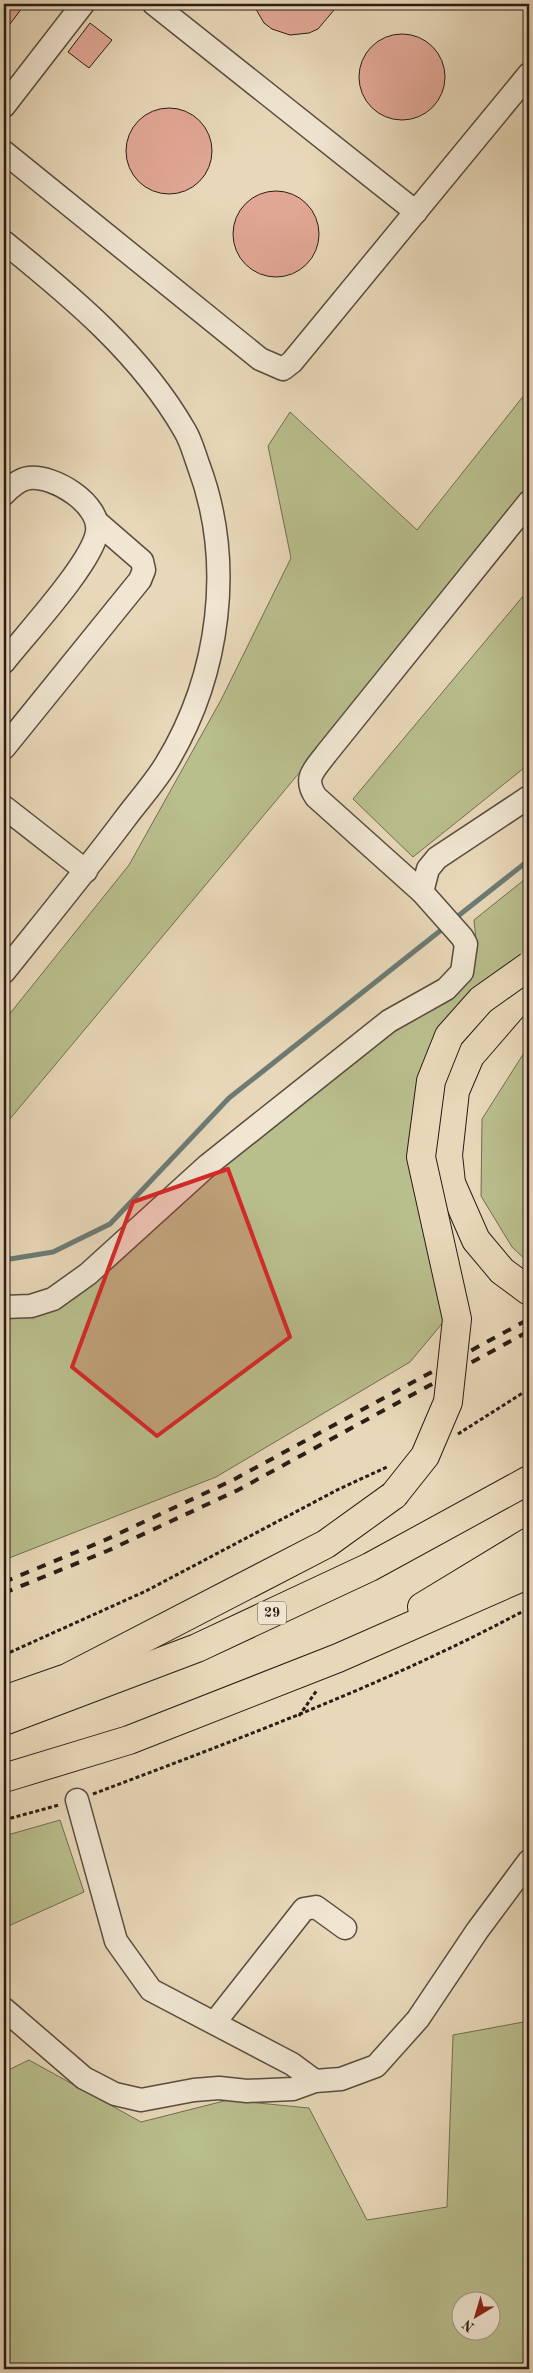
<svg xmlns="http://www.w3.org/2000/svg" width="533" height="2373" font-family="'Old Standard TT',serif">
<rect width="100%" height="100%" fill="#e8d8b9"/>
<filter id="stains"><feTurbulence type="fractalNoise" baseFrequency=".004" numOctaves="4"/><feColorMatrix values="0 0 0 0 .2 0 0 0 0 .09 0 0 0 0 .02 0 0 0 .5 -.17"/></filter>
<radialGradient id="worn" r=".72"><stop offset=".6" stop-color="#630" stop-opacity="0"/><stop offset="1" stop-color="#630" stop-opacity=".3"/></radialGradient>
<!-- green -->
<g fill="#b9be8d" stroke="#716e52" fill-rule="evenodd">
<polygon points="529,389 529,498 4,1126 4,1021 129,865 221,700 291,558 268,446 290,412 417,530"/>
<polygon points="529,589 529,764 413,857 353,799"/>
<polygon points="529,876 529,954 425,1071 445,1320 410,1362 216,1477 4,1560 4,1319 63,1306 353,1055 456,988 477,950 474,920"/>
<polygon points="529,1045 529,1263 512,1247 481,1196 482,1119"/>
<polygon points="60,1820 84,1892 4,1928 4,1836"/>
<path d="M 529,2021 L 529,2369 L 4,2369 L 4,2072 L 29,2060 L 141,2122 L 228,2100 L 309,2108 L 367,2220 L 447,2207 L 453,2035 ZM 460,2300 L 490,2300 L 490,2330 L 460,2330 Z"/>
</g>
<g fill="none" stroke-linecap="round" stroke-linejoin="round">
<!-- stream -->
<g stroke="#6c7b75" stroke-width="5">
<polyline points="453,920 529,860"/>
<polyline points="4,1260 53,1252 110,1224 229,1098 445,927"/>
</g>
</g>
<!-- building -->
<g fill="#e1a795" stroke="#291d16">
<polygon points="4,4 25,4 4,32"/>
<polygon points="253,4 339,4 318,29 309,33 290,35 272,29 264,23"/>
<polygon points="90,23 112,40 89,68 68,52"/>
<circle cx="402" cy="77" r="43"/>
<circle cx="169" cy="151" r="43"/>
<circle cx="276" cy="234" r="43"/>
</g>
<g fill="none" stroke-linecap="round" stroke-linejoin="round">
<!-- minor casing -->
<g stroke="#594c3f" stroke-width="25">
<g id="minor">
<polyline points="154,4 416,212"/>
<polyline points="4,106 83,4"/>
<polyline points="4,152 260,359 283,369 292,362 529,74"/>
<path d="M 4,242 C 72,297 141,354 185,431 C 191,441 194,453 198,464 C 235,562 220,675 166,764 C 154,784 137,802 124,820 C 85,872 44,922 4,972"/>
<path d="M 4,494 C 9,488 20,479 29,478 C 54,475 101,504 97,532 C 92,563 26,634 4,662"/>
<polyline points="4,748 140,580 144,570 142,561 97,522"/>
<polyline points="4,807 86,871"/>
<polyline points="422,892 428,869 437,858 529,797"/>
<path d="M 4,1307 L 31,1306 L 53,1299 L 88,1274 L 208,1165 L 296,1095 L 389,1021 L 446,989 L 462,972 L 466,944 L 462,937 L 422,892 L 316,797 C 303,778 314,770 326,754 L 529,502"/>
<polyline points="77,1800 116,1941 151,1990 292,2064 315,2081"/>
<polyline points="4,2009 84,2078 115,2094 141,2100 194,2090 219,2088 247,2091 293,2089 315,2081 341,2079 376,2066 418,2019 477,1931 529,1861"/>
<polyline points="215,2022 304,1909 316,1907 345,1928"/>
</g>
</g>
<!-- highway casing -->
<g stroke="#291d16" stroke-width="30">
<g id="highway">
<polyline points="529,995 515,1004 470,1056 455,1091 448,1155 451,1183 476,1240 502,1271 529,1291"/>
<polyline points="422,1607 529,1542"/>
<polyline points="4,1700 67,1678 326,1544 394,1495"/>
<polyline points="4,1721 197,1648 370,1567 529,1480"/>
<polyline points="4,1778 129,1740 338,1658 529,1574"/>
</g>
</g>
<!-- path -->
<g stroke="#291d16" stroke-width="3" stroke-dasharray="4 2.5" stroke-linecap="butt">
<polyline points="458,1434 529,1389"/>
<polyline points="4,1655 146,1591 339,1489 387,1467"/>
<polyline points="299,1716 317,1690"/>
<path d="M 93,1794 C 241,1738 390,1683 529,1608"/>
<polyline points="4,1820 59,1805"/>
</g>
<!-- minor -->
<use href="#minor" stroke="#f0e6d2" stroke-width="22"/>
<!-- highway -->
<use href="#highway" stroke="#e8d8b9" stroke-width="28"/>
<!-- rail -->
<g stroke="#291d16" stroke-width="4" stroke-dasharray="9 9" stroke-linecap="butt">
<polyline points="4,1582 103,1541 233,1480 529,1319"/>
<polyline points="4,1593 107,1551 238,1490 529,1331"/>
</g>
<!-- highway-bridge casing -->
<g stroke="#291d16" stroke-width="30" stroke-linecap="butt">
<polyline id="highway-bridge" points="394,1495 425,1456 448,1402 457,1319 421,1157 431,1081 449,1036 481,1000 529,966"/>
</g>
<!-- highway-bridge -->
<use href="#highway-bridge" stroke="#e8d8b9" stroke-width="28"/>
</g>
<!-- marked area -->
<path fill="#d62828" fill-opacity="0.2" stroke="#d62828" stroke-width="4" stroke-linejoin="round" d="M 228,1169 L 290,1337 L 157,1436 L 72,1367 L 133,1202 Z"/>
<g text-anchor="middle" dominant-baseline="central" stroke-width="5" stroke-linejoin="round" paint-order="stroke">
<!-- shield labels -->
<rect fill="#f0e6d2" stroke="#65594e" stroke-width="1" x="258" y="1601.5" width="28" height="23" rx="4"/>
<g font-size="14" font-weight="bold" fill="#291d16">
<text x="272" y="1613">29</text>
</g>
</g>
<!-- margin -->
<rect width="533" height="2373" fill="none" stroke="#e8d8b9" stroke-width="20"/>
<rect x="5" y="5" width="523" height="2363" fill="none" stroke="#291d16" stroke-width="2.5"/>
<rect x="10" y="10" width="513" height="2353" fill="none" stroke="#291d16"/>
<!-- north arrow -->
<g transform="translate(476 2316) rotate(218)"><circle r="24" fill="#f0e6d2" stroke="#a09687"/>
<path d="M0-4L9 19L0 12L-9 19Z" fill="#8f2418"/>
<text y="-8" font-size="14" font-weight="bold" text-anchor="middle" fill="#291d16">N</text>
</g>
<rect width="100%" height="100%" filter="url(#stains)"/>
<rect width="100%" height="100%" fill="url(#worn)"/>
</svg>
